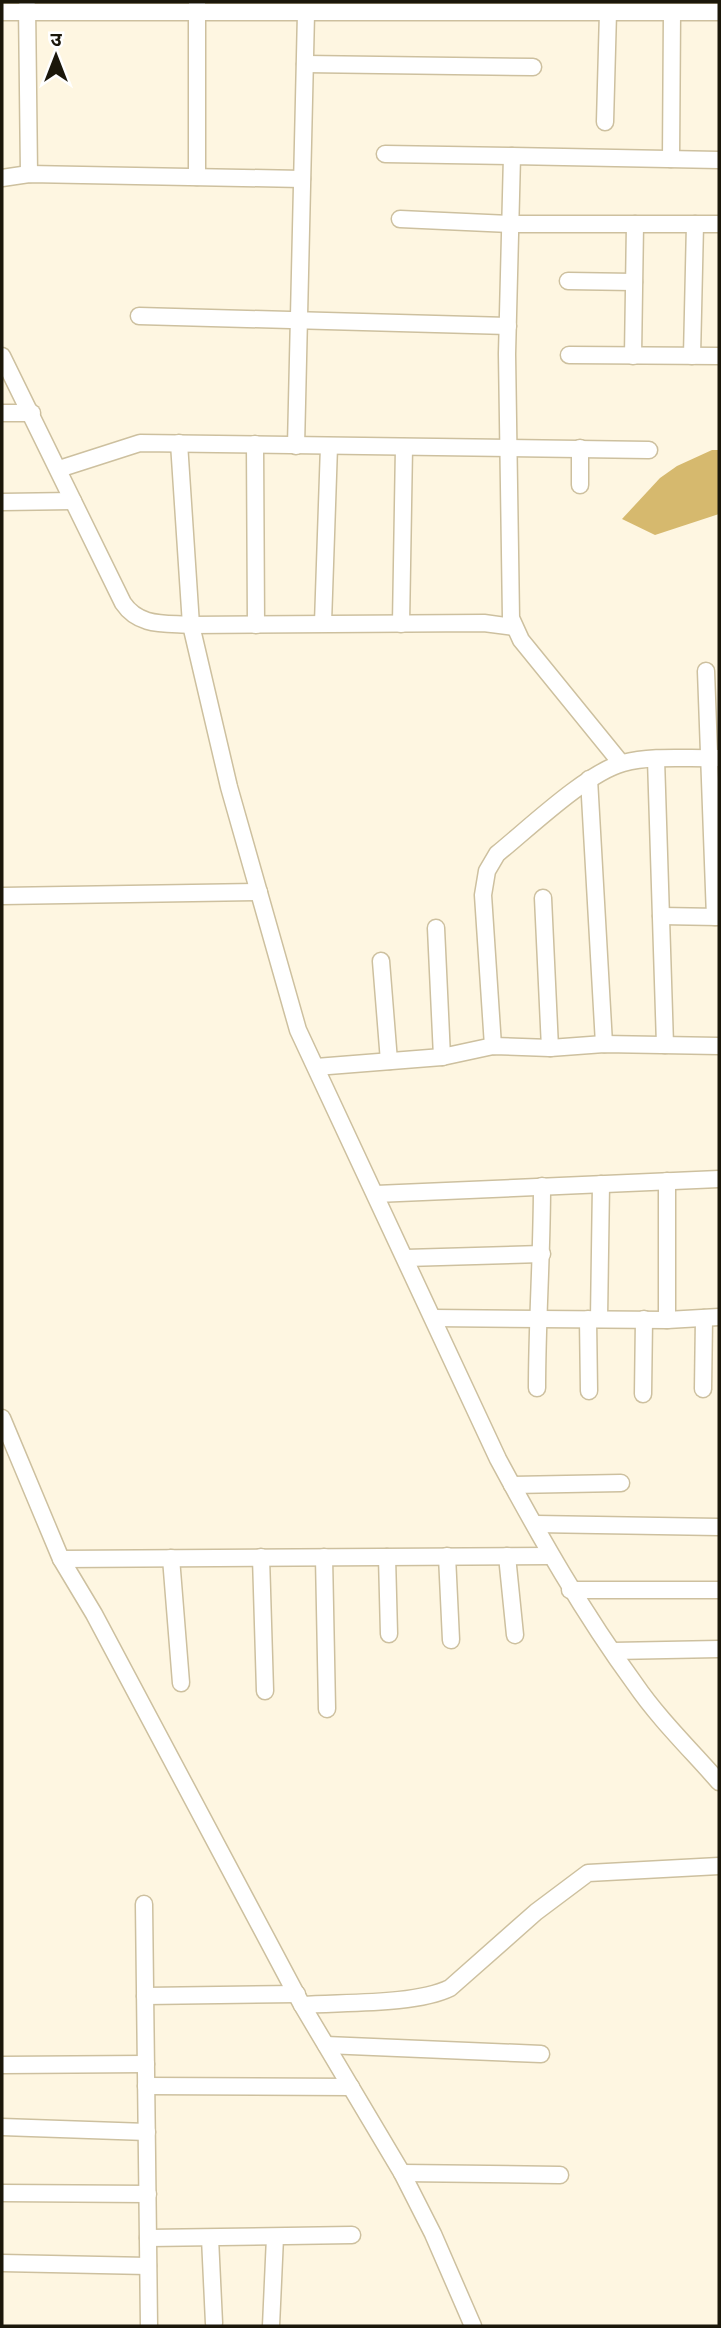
<svg xmlns="http://www.w3.org/2000/svg" width="721" height="2328" font-family="'Zilla Slab','Noto Sans Devanagari',serif">
<rect width="100%" height="100%" fill="#fef6e1"/>
<!-- water -->
<polygon fill="#d6b96e" points="712,450 719,450 719,514 655,535 622,519 660,478 677,466"/>
<g fill="none" stroke-linecap="round" stroke-linejoin="round">
<!-- minor casing -->
<g stroke="#cdc09f" stroke-width="19">
<g id="minor">
<polyline points="197,2 197,177"/>
<polyline points="27,5 29,174"/>
<polyline points="2,12 719,12"/>
<polyline points="305,64 533,67"/>
<polyline points="605,122 608,12"/>
<polyline points="385,154 512,156"/>
<polyline points="671,159 672,12"/>
<polyline points="2,178 29,174 302,179"/>
<polyline points="400,219 510,224 719,224"/>
<polyline points="568,281 634,282"/>
<polyline points="139,316 508,326"/>
<polyline points="569,355 719,356"/>
<path d="M 2,356 L 123,603 C 139,627 165,623 191,625 L 484,623 L 514,627"/>
<polyline points="633,356 635,224"/>
<polyline points="692,356 695,224"/>
<polyline points="2,413 32,413"/>
<path d="M 179,443 L 191,625 L 229,787 L 298,1030 L 498,1459 C 540,1537 583,1613 635,1684 C 659,1719 691,1750 719,1782"/>
<polyline points="255,444 256,625"/>
<polyline points="296,446 306,13"/>
<polyline points="580,448 580,485"/>
<polyline points="59,469 140,443 649,450"/>
<polyline points="2,502 73,501"/>
<polyline points="323,623 329,446"/>
<polyline points="401,624 404,447"/>
<polyline points="706,671 715,917"/>
<polyline points="656,759 665,1045"/>
<polyline points="621,763 521,640 511,618 507,354 512,156 719,160"/>
<polyline points="589,779 604,1044"/>
<polyline points="2,896 259,892"/>
<polyline points="543,898 550,1048"/>
<polyline points="661,916 719,917"/>
<polyline points="436,928 442,1057"/>
<polyline points="381,961 389,1061"/>
<path d="M 493,1046 L 483,895 L 487,871 L 497,854 C 528,829 586,773 623,763 C 653,755 688,759 719,758"/>
<polyline points="316,1067 442,1057 493,1046 550,1048 604,1044 719,1046"/>
<polyline points="667,1181 667,1320"/>
<polyline points="376,1194 719,1179"/>
<polyline points="406,1258 542,1254"/>
<polyline points="433,1318 667,1320 719,1317"/>
<polyline points="588,1319 589,1391"/>
<polyline points="599,1319 601,1184"/>
<path d="M 537,1388 C 537,1321 542,1254 542,1186"/>
<polyline points="703,1389 704,1318"/>
<polyline points="643,1394 644,1319"/>
<polyline points="2,1418 61,1559 94,1614 302,2005 402,2173 433,2234 473,2326"/>
<polyline points="512,1485 621,1483"/>
<polyline points="536,1524 719,1527"/>
<polyline points="447,1556 451,1640"/>
<polyline points="507,1556 515,1635"/>
<polyline points="261,1557 265,1691"/>
<polyline points="324,1557 327,1709"/>
<polyline points="387,1557 389,1634"/>
<polyline points="171,1558 181,1683"/>
<polyline points="61,1559 551,1556"/>
<polyline points="570,1590 719,1590"/>
<polyline points="613,1651 719,1649"/>
<polyline points="144,1904 149,2326"/>
<polyline points="145,1996 297,1994"/>
<path d="M 302,2005 C 343,2002 415,2005 450,1988 L 536,1912 L 588,1873 L 719,1866"/>
<polyline points="326,2045 541,2054"/>
<polyline points="2,2065 146,2064"/>
<polyline points="146,2086 351,2087"/>
<polyline points="2,2127 147,2132"/>
<polyline points="402,2173 560,2175"/>
<polyline points="2,2193 148,2194"/>
<polyline points="148,2238 352,2235"/>
<polyline points="210,2238 214,2323"/>
<polyline points="2,2263 148,2266"/>
<polyline points="271,2326 275,2237"/>
</g>
</g>
<!-- minor -->
<use href="#minor" stroke="#fff" stroke-width="16"/>
</g>
<!-- border -->
<rect width="721" height="2328" fill="none" stroke="#1b170a" stroke-width="7"/>
<!-- north arrow -->
<g transform="translate(56 56)" stroke="#ffffff" stroke-width="5" paint-order="stroke">
<path d="M0-5L12 26L0 18L-12 26Z" fill="#1b170a"/>
<text y="-10" font-size="19" font-weight="bold" text-anchor="middle" fill="#1b170a">उ</text>
</g>
</svg>
